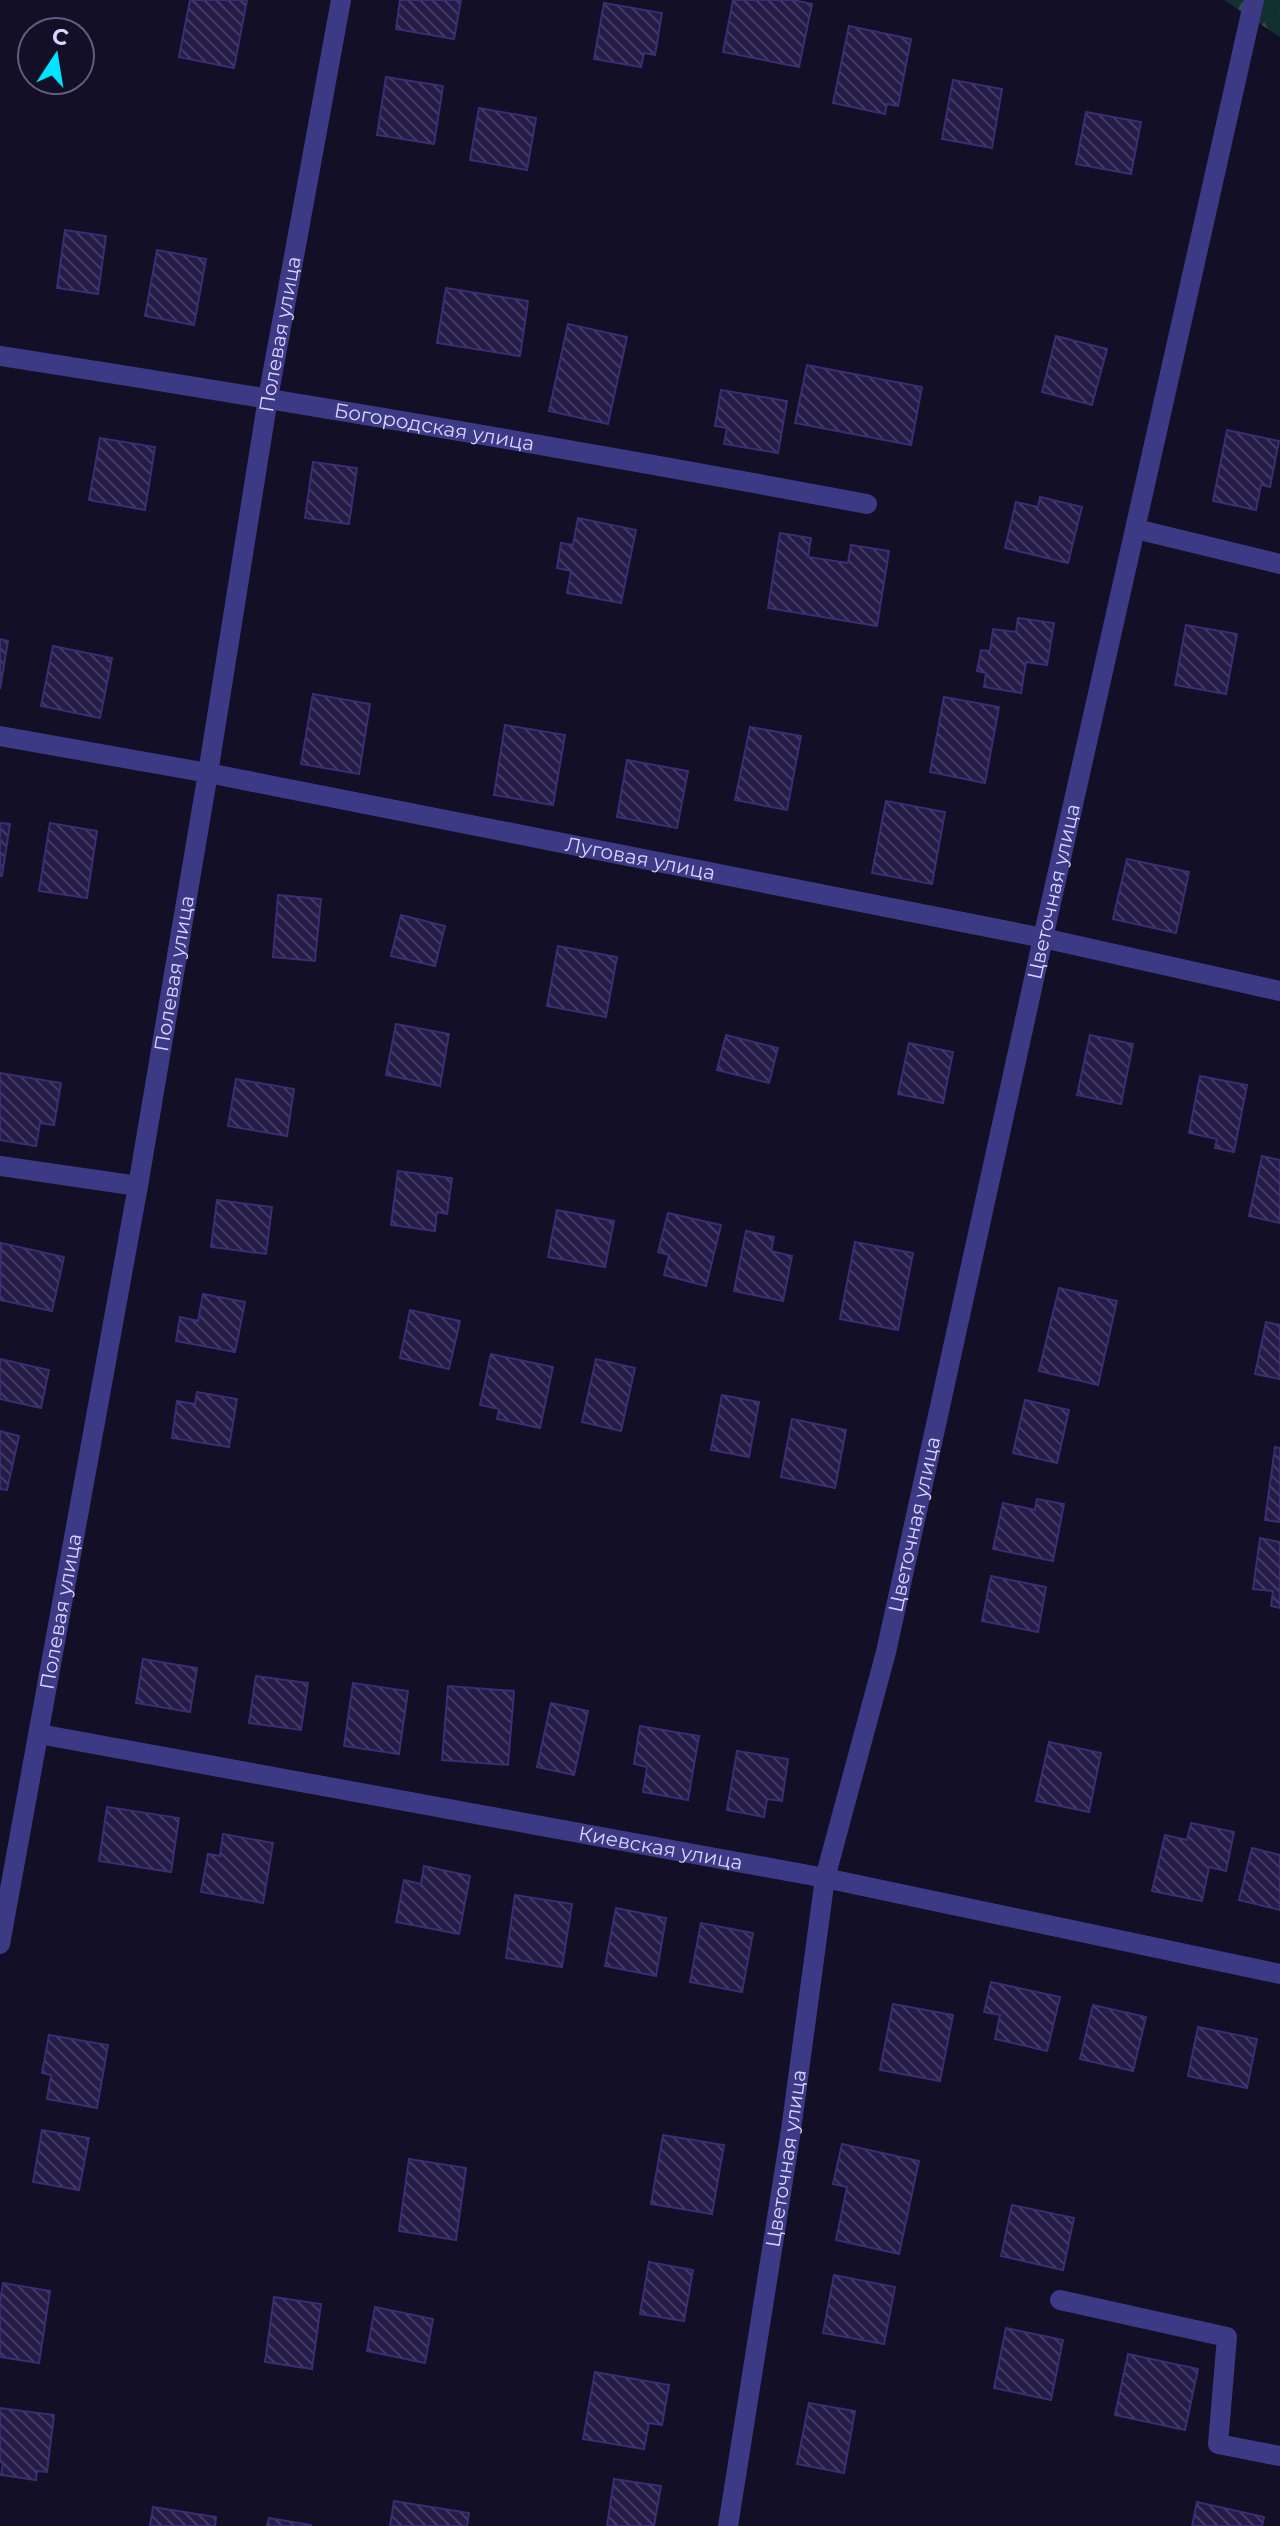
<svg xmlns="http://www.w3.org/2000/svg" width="1280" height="2526" font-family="Montserrat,sans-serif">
<defs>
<pattern id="forest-firs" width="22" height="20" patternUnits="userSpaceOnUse" patternTransform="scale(2)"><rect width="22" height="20" fill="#12302f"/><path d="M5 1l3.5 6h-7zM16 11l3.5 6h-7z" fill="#344d4e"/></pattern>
<pattern id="building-back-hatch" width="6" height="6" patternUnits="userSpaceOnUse" patternTransform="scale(2)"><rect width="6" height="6" fill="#241b47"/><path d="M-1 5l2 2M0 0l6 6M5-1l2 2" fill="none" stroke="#433b63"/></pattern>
</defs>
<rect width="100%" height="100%" fill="#130f26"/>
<!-- forest -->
<polygon fill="url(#forest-firs)" points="1224,0 1280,0 1280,37 1226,1"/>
<!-- building -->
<g fill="url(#building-back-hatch)" stroke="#3b2d73" stroke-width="2">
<polygon points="190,0 247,0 234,68 179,57"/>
<polygon points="400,0 461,0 454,39 396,29"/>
<polygon points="733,0 793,0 812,4 799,67 723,52"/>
<polygon points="604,3 662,13 655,55 644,53 641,67 594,59"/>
<polygon points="849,26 911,39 898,106 887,104 885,114 833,103"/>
<polygon points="386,77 443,86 434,144 377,135"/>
<polygon points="953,80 1002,89 992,148 942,139"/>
<polygon points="479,108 536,118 527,170 470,160"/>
<polygon points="1086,112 1141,122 1131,174 1076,164"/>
<polygon points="65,230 106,236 98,294 57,288"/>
<polygon points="157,250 206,259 194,325 145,316"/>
<polygon points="446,288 528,301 520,356 437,343"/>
<polygon points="568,324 627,337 608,424 549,411"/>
<polygon points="1056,336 1107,349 1092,405 1042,392"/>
<polygon points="807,365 922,387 911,445 795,423"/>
<polygon points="721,390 787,401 778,453 724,444 727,428 715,426"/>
<polygon points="1227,430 1279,441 1270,487 1261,485 1256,510 1213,501"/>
<polygon points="100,438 155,447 145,510 89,500"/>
<polygon points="313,462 357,468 349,524 305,518"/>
<polygon points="1040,497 1082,507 1068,563 1005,548 1016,502 1038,507"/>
<polygon points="578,518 636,530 621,603 567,593 571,571 557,568 561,543 573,545"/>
<polygon points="780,533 811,538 808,557 848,563 851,545 889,551 877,626 768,608"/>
<polygon points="1018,618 1054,623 1047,665 1026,662 1021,693 984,687 986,673 977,671 981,650 990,651 993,629 1016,632"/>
<polygon points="1186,625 1237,634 1226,694 1175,685"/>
<polygon points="0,639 8,641 0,689"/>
<polygon points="53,646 112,658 100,718 41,706"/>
<polygon points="313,694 370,704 359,774 301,764"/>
<polygon points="944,697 999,707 985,783 930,772"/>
<polygon points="505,725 565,735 553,805 494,795"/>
<polygon points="750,727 801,736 787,810 735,800"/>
<polygon points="627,760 688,771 677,828 617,817"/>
<polygon points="886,801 945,812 932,884 872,873"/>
<polygon points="0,823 10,824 2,876 0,876"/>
<polygon points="50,823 97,831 87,898 39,891"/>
<polygon points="1127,859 1189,872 1176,933 1113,919"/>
<polygon points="278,895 321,899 315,961 273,957"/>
<polygon points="401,915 445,926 435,966 391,956"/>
<polygon points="558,946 617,957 606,1017 547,1006"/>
<polygon points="396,1024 449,1034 440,1086 386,1075"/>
<polygon points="726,1035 778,1048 769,1083 717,1070"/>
<polygon points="1090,1035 1133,1044 1121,1104 1077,1095"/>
<polygon points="909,1043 953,1052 943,1103 898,1094"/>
<polygon points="0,1073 61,1083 54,1125 40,1123 36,1146 0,1140"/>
<polygon points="1200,1076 1247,1085 1234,1152 1215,1148 1217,1139 1189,1133"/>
<polygon points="236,1079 294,1089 287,1136 228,1126"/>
<polygon points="1262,1156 1280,1160 1280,1223 1249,1216"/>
<polygon points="398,1171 452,1178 447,1214 437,1212 435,1231 391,1225"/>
<polygon points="217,1200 272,1207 266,1254 211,1247"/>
<polygon points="557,1210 614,1221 605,1267 548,1257"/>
<polygon points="668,1213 721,1225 706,1286 664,1275 669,1255 658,1252"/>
<polygon points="746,1231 774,1237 771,1251 792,1256 783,1301 734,1291"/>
<polygon points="855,1242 913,1253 898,1330 840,1319"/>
<polygon points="1,1243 64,1257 52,1311 0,1300"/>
<polygon points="1059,1288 1117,1301 1098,1385 1039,1371"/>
<polygon points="203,1294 245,1302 235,1352 176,1341 180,1317 198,1321"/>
<polygon points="410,1310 460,1321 449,1369 400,1358"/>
<polygon points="1266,1322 1280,1325 1280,1379 1255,1374"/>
<polygon points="491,1354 553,1367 540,1428 497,1419 499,1409 480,1405"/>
<polygon points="0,1359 49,1370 41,1408 0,1399"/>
<polygon points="596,1359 635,1368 621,1431 582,1422"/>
<polygon points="197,1392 237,1399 229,1447 172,1438 177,1401 195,1404"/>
<polygon points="722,1395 759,1402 749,1457 711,1450"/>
<polygon points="1025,1400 1069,1410 1057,1463 1013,1453"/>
<polygon points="792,1419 846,1430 835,1488 781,1477"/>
<polygon points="0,1431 19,1436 7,1490 0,1489"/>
<polygon points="1275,1447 1280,1448 1280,1522 1265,1520"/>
<polygon points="1037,1499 1064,1504 1053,1561 993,1549 1003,1503 1035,1510"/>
<polygon points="1260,1538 1280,1542 1280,1608 1271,1606 1273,1591 1253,1589"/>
<polygon points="991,1576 1046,1587 1038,1632 982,1621"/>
<polygon points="143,1659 197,1668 190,1712 136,1703"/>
<polygon points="256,1676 308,1683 301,1730 249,1723"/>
<polygon points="353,1683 408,1691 399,1754 344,1746"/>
<polygon points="448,1686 514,1691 508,1765 442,1760"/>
<polygon points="551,1703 588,1711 574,1775 537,1767"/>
<polygon points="640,1726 699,1736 688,1800 643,1792 647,1767 634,1764"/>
<polygon points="1049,1742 1101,1753 1089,1812 1036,1801"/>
<polygon points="737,1751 788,1759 782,1801 767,1799 764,1817 727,1810"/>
<polygon points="107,1807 179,1818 171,1872 99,1861"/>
<polygon points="1191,1823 1234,1832 1226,1871 1209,1867 1202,1901 1152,1891 1165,1835 1187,1840"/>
<polygon points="223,1834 273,1843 263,1903 201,1892 208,1854 220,1856"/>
<polygon points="1252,1848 1280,1855 1280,1910 1239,1900"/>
<polygon points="424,1866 470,1876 459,1934 396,1922 404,1880 421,1884"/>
<polygon points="515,1895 572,1904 562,1967 506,1958"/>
<polygon points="616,1908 666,1918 656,1976 605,1966"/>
<polygon points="701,1923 753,1933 742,1992 690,1982"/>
<polygon points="991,1982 1060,1997 1047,2051 995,2039 1000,2015 984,2012"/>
<polygon points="893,2004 953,2015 940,2081 880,2070"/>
<polygon points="1093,2005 1146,2017 1133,2071 1080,2059"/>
<polygon points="1198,2027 1257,2039 1247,2088 1188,2076"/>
<polygon points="49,2035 108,2045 97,2108 47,2099 51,2075 42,2073"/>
<polygon points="42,2130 89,2138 79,2190 33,2182"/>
<polygon points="663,2135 724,2145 712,2214 651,2204"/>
<polygon points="842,2144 919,2161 899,2254 836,2240 847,2187 833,2184"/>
<polygon points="409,2159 466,2168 456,2240 399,2231"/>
<polygon points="1012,2205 1074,2218 1063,2270 1001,2256"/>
<polygon points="649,2262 693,2270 684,2321 640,2314"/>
<polygon points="834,2275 895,2287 884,2344 823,2333"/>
<polygon points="3,2283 50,2291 39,2363 0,2357 0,2302"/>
<polygon points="274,2297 321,2304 312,2369 265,2362"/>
<polygon points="375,2307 433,2319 425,2363 367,2351"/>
<polygon points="1006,2328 1063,2340 1051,2400 994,2388"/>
<polygon points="1128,2354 1198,2369 1185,2430 1115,2415"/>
<polygon points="595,2372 669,2385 662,2425 649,2423 644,2449 583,2439"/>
<polygon points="809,2403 855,2411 844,2473 797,2464"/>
<polygon points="0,2408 54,2415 47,2472 37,2471 36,2480 1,2475 3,2463 0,2462"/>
<polygon points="614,2479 661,2486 654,2526 607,2526"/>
<polygon points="394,2501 469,2513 467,2526 390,2526"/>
<polygon points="1197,2502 1264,2517 1262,2526 1192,2526"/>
<polygon points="153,2507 216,2517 215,2526 150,2526"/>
<polygon points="269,2518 311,2525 311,2526 267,2526"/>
</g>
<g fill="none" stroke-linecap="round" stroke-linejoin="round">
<!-- minor -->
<g stroke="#3d3a85" stroke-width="20">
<path id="s1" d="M 0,356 C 290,401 579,450 867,504"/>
<polyline points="1136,529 1280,564"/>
<path id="s2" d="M 0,736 L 208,773 L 1043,938 L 1280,991"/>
<polyline points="0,1166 138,1186"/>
<path id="s3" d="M 39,1734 L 825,1878 L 1280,1974"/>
<path id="s4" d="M 0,1944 L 138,1186 L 208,773 L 268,398 L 341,0"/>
<polyline points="1060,2300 1227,2337 1218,2444 1280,2456"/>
<path id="s5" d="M 728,2526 L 791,2130 L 825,1878 L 886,1652 L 1043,938 L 1254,0"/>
</g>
</g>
<g text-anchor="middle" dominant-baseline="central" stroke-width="7" stroke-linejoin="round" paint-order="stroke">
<!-- street labels -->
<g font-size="20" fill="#d9d4ff" stroke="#130f26">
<text stroke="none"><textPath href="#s4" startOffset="1634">Полевая улица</textPath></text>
<text stroke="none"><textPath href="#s1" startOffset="440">Богородская улица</textPath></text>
<text stroke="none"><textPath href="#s2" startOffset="652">Луговая улица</textPath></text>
<text stroke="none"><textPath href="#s5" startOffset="1668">Цветочная улица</textPath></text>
<text stroke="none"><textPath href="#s4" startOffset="986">Полевая улица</textPath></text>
<text stroke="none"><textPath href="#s5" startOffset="1020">Цветочная улица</textPath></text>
<text stroke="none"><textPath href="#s4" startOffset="338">Полевая улица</textPath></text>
<text stroke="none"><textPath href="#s3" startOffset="632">Киевская улица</textPath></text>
<text stroke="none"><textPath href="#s5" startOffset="372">Цветочная улица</textPath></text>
</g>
</g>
<!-- north arrow -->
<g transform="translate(56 56) rotate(12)"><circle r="38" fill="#130f26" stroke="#625e7d" stroke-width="2"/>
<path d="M0-6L14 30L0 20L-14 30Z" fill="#00e5ff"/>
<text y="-12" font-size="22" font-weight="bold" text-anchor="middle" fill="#d9d4ff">С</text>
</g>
</svg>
